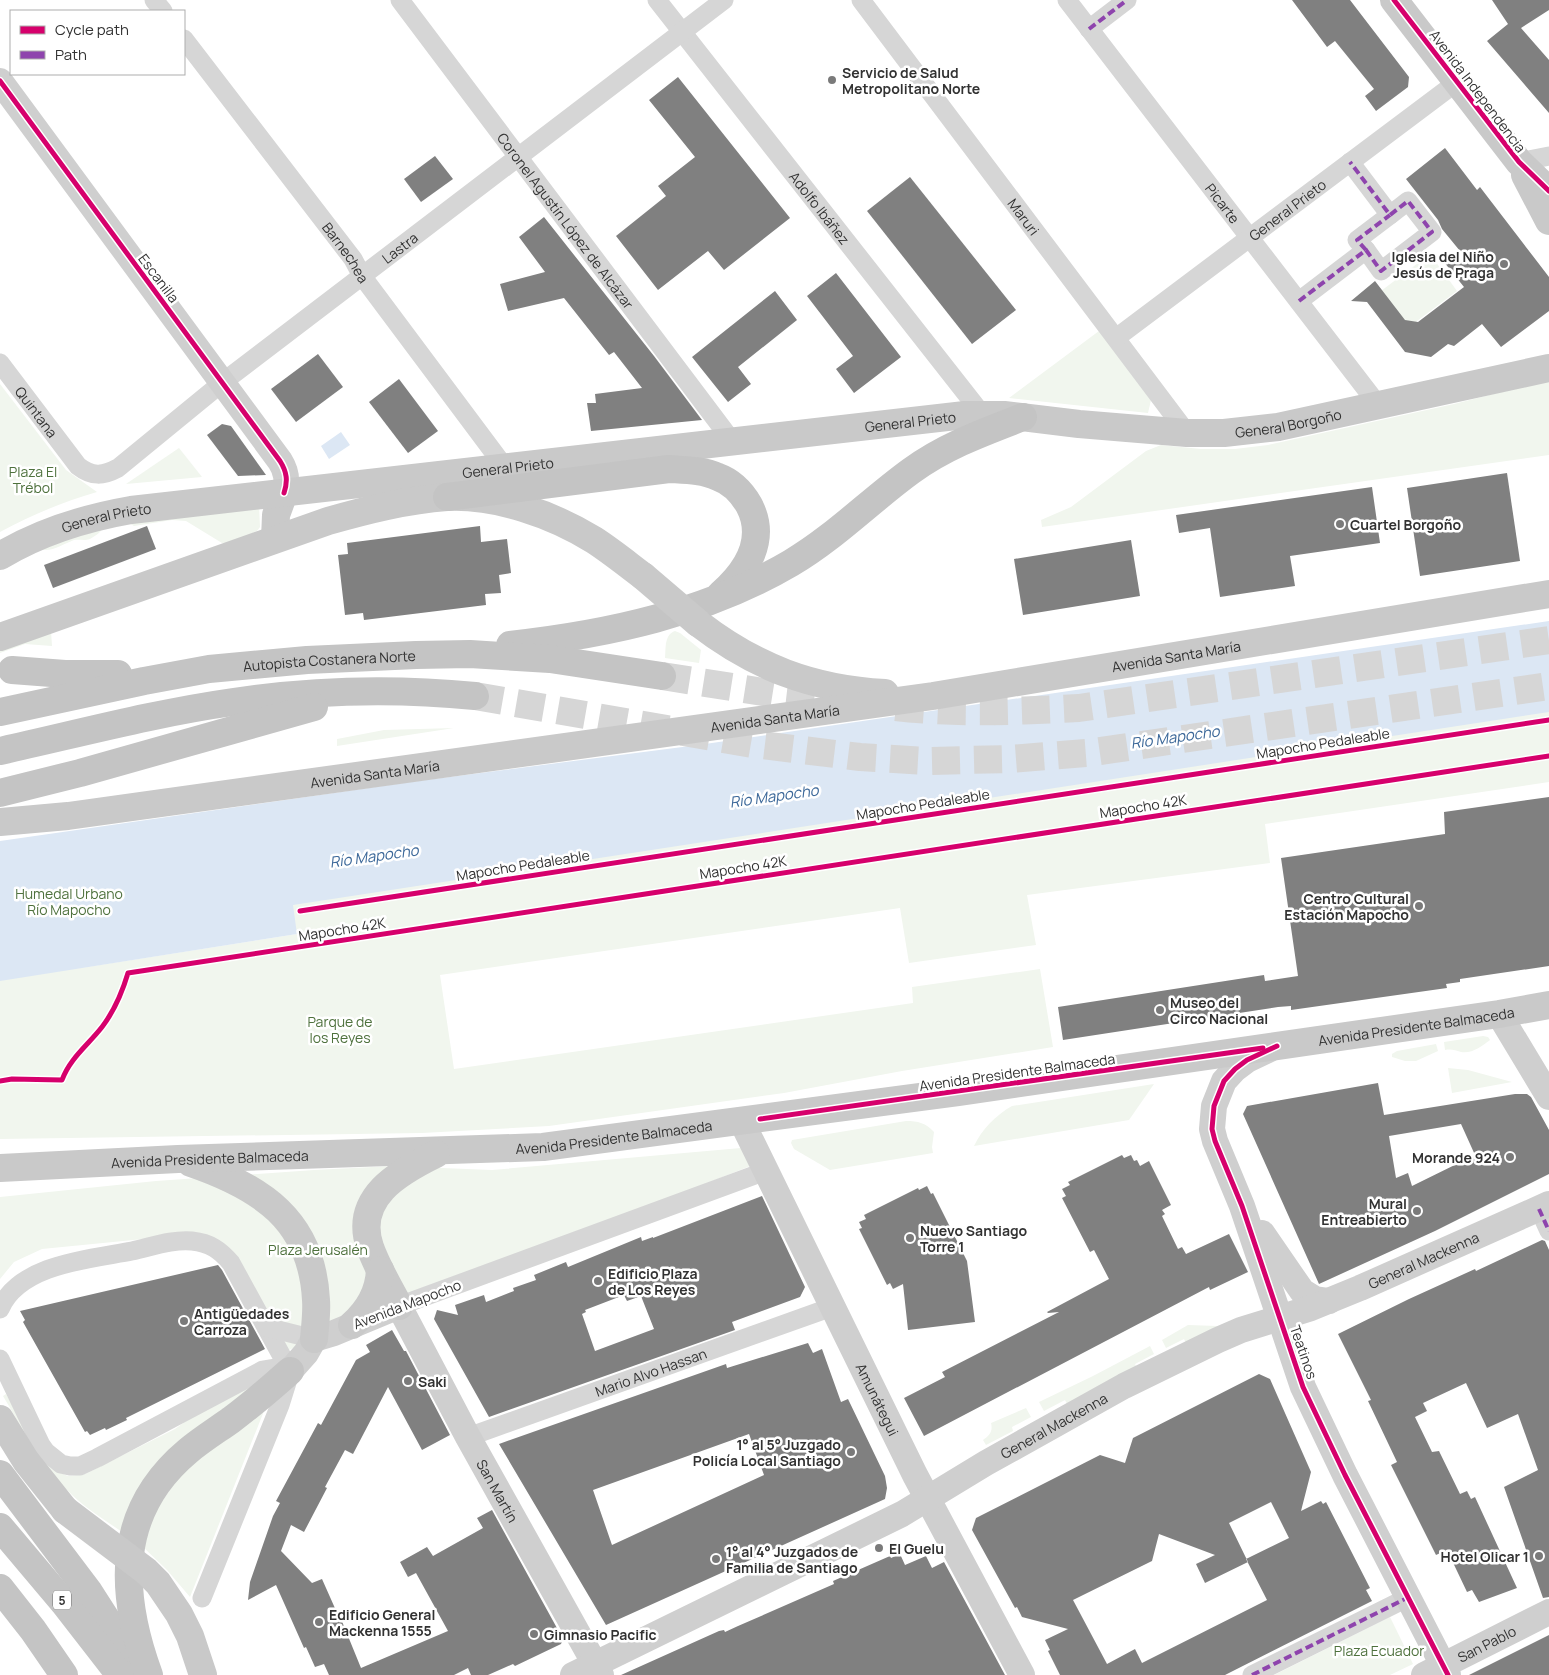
<svg xmlns="http://www.w3.org/2000/svg" width="1549" height="1675" font-family="Manrope,sans-serif">
<rect width="100%" height="100%" fill="#fff"/>
<!-- green -->
<g fill="#f1f6ee" fill-rule="evenodd">
<polygon points="1430,254 1457,291 1409,327 1381,291"/>
<polygon points="1099,331 1151,400 1148,413 1009,398"/>
<polygon points="1549,380 1549,455 1042,527 1041,520 1071,507 1146,451 1161,445 1201,449 1235,449 1268,445 1454,404"/>
<path d="M 0,384 L 66,470 L 97,492 C 63,502 31,515 0,532 Z"/>
<polygon points="179,448 202,477 126,484"/>
<polygon points="259,505 260,527 257,531 229,543 222,543 186,521 172,520 134,526 129,523"/>
<path d="M 105,525 C 101,532 97,535 90,539 C 84,541 80,539 74,540 C 63,544 51,553 39,549 Z"/>
<path d="M 1549,623 L 1549,782 L 1265,824 L 1270,863 L 1027,895 L 1036,945 L 909,963 L 900,908 L 440,975 L 454,1069 L 913,1003 L 912,987 L 1040,969 L 1053,1047 L 902,1071 L 784,1093 L 549,1126 L 422,1133 L 0,1139 L 0,842 L 670,750 ZM 297,932 L 297,934 L 68,970 Z"/>
<polygon points="51,631 52,646 25,644 0,653 0,649"/>
<path d="M 675,631 L 680,633 L 701,650 L 699,663 L 665,658 C 666,648 664,635 675,631 Z"/>
<polygon points="454,728 337,746 337,739 384,730"/>
<path d="M 1483,1036 L 1488,1037 L 1490,1040 C 1482,1046 1472,1054 1461,1052 C 1455,1050 1451,1049 1445,1050 L 1444,1042 Z"/>
<polygon points="1436,1044 1438,1051 1416,1061 1405,1061 1392,1057 1392,1054 1397,1051"/>
<polygon points="1448,1068 1468,1070 1512,1082 1452,1093"/>
<path d="M 1154,1084 L 1129,1120 L 974,1146 C 982,1129 996,1115 1012,1106 Z"/>
<path d="M 906,1121 C 918,1121 926,1123 934,1132 L 932,1147 L 933,1153 L 830,1170 L 794,1149 L 791,1143 L 792,1140 Z"/>
<polygon points="741,1148 753,1165 315,1336 280,1355 238,1269 184,1235 42,1249 14,1262 0,1279 0,1197 156,1181 314,1170 392,1166 492,1170"/>
<polygon points="1188,1325 1218,1326 1186,1343 1184,1339 1166,1348 1162,1340"/>
<polygon points="1150,1346 1154,1354 1135,1364 1137,1368 1067,1404 1065,1400 1044,1411 1039,1402 1093,1376"/>
<path d="M 270,1373 L 125,1534 C 105,1520 83,1507 66,1489 C 40,1463 22,1428 3,1396 L 6,1394 L 46,1463 L 52,1469 L 68,1476 L 85,1474 L 175,1429 L 211,1403 Z"/>
<path d="M 1026,1408 L 1031,1417 L 1012,1427 L 1013,1431 L 986,1445 L 983,1440 C 990,1435 993,1431 991,1423 Z"/>
<polygon points="264,1411 190,1597 167,1570 141,1545 147,1524 186,1466"/>
<polygon points="1390,1617 1413,1664 1390,1675 1274,1675"/>
</g>
<!-- water -->
<g fill="#dce7f4">
<polygon points="341,432 350,445 329,459 321,446"/>
<polygon points="1549,621 1549,712 293,905 297,934 0,981 0,841 410,782 698,745"/>
</g>
<!-- building -->
<g fill="#808080" fill-rule="evenodd">
<polygon points="1292,0 1350,0 1409,77 1408,87 1376,111 1365,96 1374,89 1335,41 1327,47"/>
<polygon points="1492,0 1549,0 1549,10 1521,28 1549,60 1549,113 1487,41 1508,24"/>
<polygon points="678,77 790,218 724,270 708,251 658,290 616,236 666,196 658,186 695,157 649,100"/>
<polygon points="1445,148 1477,190 1480,187 1549,277 1549,311 1501,347 1482,324 1454,346 1448,344 1431,357 1405,352 1367,302 1351,301 1375,281 1405,320 1418,322 1464,287 1444,262 1460,251 1442,229 1438,220 1406,179"/>
<polygon points="435,156 453,179 421,202 404,179"/>
<polygon points="910,177 1016,310 972,344 867,211"/>
<polygon points="544,217 654,356 702,420 591,431 587,403 596,403 595,394 642,388 614,352 609,355 564,298 508,311 500,284 545,272 519,237"/>
<polygon points="836,273 901,357 854,393 836,369 853,356 807,296"/>
<polygon points="775,291 797,320 738,367 751,384 728,402 692,357"/>
<polygon points="318,354 343,387 296,422 271,389"/>
<polygon points="399,379 438,431 408,453 369,402"/>
<polygon points="222,424 231,426 266,475 238,476 207,435"/>
<polygon points="1507,473 1520,561 1420,576 1407,488"/>
<polygon points="1372,487 1380,543 1290,556 1295,586 1220,597 1210,528 1179,533 1176,515"/>
<polygon points="147,526 156,549 53,588 44,565"/>
<polygon points="480,526 481,542 507,539 511,573 499,575 501,593 485,594 486,605 364,620 363,613 345,615 338,555 348,554 347,543"/>
<polygon points="1131,540 1140,596 1023,615 1014,559"/>
<polygon points="1549,797 1549,966 1460,979 1460,982 1446,984 1447,988 1291,1010 1291,1006 1278,1007 1063,1040 1058,1007 1264,975 1265,981 1298,976 1281,858 1445,834 1444,812"/>
<path d="M 1378,1083 L 1384,1115 L 1515,1094 L 1527,1094 L 1531,1097 L 1549,1130 L 1549,1174 L 1435,1231 L 1319,1284 L 1243,1114 L 1247,1106 ZM 1461,1124 L 1475,1155 L 1412,1186 L 1408,1173 L 1396,1178 L 1389,1136 Z"/>
<polygon points="1122,1155 1124,1158 1131,1155 1134,1161 1137,1160 1140,1166 1149,1161 1171,1205 1162,1210 1165,1214 1162,1216 1178,1249 1182,1247 1186,1254 1229,1234 1248,1272 1210,1290 1209,1287 924,1436 904,1398 945,1377 942,1372 1059,1312 1048,1313 1047,1312 1109,1279 1094,1250 1090,1252 1062,1198 1066,1196 1062,1189 1070,1185 1068,1182"/>
<polygon points="927,1186 931,1194 933,1193 967,1261 975,1322 908,1330 903,1284 893,1289 890,1283 887,1285 859,1229 862,1228 859,1222 866,1219 864,1215 918,1188 919,1190"/>
<path d="M 762,1196 L 805,1287 L 800,1297 L 732,1322 L 735,1330 L 489,1417 L 434,1319 L 437,1310 L 458,1315 L 455,1305 L 484,1295 L 486,1302 L 514,1291 L 513,1288 L 536,1280 L 534,1275 L 566,1262 L 568,1267 L 641,1237 L 642,1241 L 653,1237 L 653,1238 ZM 624,1295 L 627,1301 L 641,1296 L 654,1329 L 595,1351 L 582,1314 L 586,1312 L 585,1310 Z"/>
<polygon points="1542,1240 1545,1241 1549,1250 1549,1597 1543,1598 1504,1487 1538,1470 1518,1414 1487,1428 1466,1383 1423,1403 1427,1411 1415,1417 1432,1452 1439,1451 1460,1494 1467,1491 1471,1499 1475,1497 1517,1588 1479,1602 1472,1590 1467,1592 1447,1550 1436,1555 1391,1465 1397,1462 1368,1401 1371,1400 1338,1334 1409,1299 1475,1269 1476,1271"/>
<polygon points="218,1265 222,1270 265,1349 126,1418 127,1420 106,1430 105,1428 90,1435 87,1431 85,1432 23,1322 25,1320 20,1311"/>
<polygon points="392,1330 404,1351 406,1351 450,1435 422,1450 388,1387 353,1454 345,1450 325,1487 327,1488 304,1532 291,1525 281,1551 312,1583 322,1579 338,1615 339,1614 361,1668 448,1631 416,1573 408,1577 400,1562 427,1547 433,1556 483,1528 477,1518 492,1510 563,1639 561,1644 515,1666 513,1664 488,1675 471,1675 468,1668 454,1675 329,1675 324,1664 315,1667 306,1647 304,1648 276,1585 248,1600 250,1582 273,1516 280,1503 276,1501 318,1423 321,1425 356,1360 370,1352 366,1345"/>
<path d="M 808,1343 L 813,1353 L 822,1349 L 841,1402 L 848,1399 L 885,1476 L 887,1488 L 885,1499 L 606,1625 L 499,1444 L 726,1364 L 727,1368 ZM 749,1434 L 764,1475 L 612,1545 L 593,1490 Z"/>
<path d="M 1259,1374 L 1270,1379 L 1311,1472 L 1301,1511 L 1321,1501 L 1323,1504 L 1326,1502 L 1370,1588 L 1366,1590 L 1372,1601 L 1225,1675 L 1060,1675 L 1048,1651 L 1050,1650 L 1045,1640 L 1068,1629 L 1022,1617 L 1017,1607 L 1015,1608 L 972,1530 L 976,1518 L 1100,1455 L 1125,1463 L 1133,1438 ZM 1271,1502 L 1289,1538 L 1246,1559 L 1267,1600 L 1142,1663 L 1135,1649 L 1107,1664 L 1073,1600 L 1152,1561 L 1159,1534 L 1215,1555 L 1196,1564 L 1205,1583 L 1248,1562 L 1229,1523 Z"/>
<polygon points="900,1554 905,1565 926,1556 932,1568 944,1562 1005,1675 621,1675 719,1631 724,1630 725,1632 738,1626 834,1584 833,1581 890,1556 891,1558"/>
<polygon points="1549,1635 1549,1675 1469,1675"/>
</g>
<g fill="none" stroke-linecap="round" stroke-linejoin="round">
<!-- highway-tunnel -->
<g stroke="#d6d6d6" stroke-width="28" stroke-dasharray="28 14" stroke-linecap="butt">
<polyline points="662,676 776,694 853,703"/>
<polyline points="475,696 753,744 860,757 928,761 1009,759 1086,753 1549,686"/>
<path d="M 896,707 C 956,714 1018,711 1079,708 L 1549,640"/>
</g>
<!-- street -->
<g stroke="#d6d6d6" stroke-width="19">
<polyline points="154,0 163,11"/>
<path id="s1" d="M 400,0 L 732,441"/>
<path id="s2" d="M 657,0 L 982,414"/>
<path id="s3" d="M 861,0 L 1187,433"/>
<path id="s4" d="M 1067,0 L 1379,406"/>
<polyline points="1089,29 1127,0"/>
<path id="s5" d="M 184,39 L 353,259 L 362,276 L 504,466"/>
<polyline points="1519,162 1549,156"/>
<polyline points="1366,250 1357,240 1390,215"/>
<polyline points="1299,301 1366,250 1381,271 1432,232 1408,201 1390,215 1350,162"/>
<path id="s6" d="M 1116,338 L 1457,82"/>
<path id="s7" d="M 0,363 L 78,466 C 92,477 103,476 118,468 L 223,382 L 724,0"/>
<polyline points="1539,1209 1549,1231"/>
<polyline points="399,1306 766,1171"/>
<path d="M 0,1309 C 19,1264 90,1259 132,1251 C 151,1247 173,1239 192,1241 C 210,1243 220,1250 231,1263 L 290,1371"/>
<polyline points="266,1327 314,1339"/>
<polyline points="0,1359 41,1445 46,1452 61,1464 70,1466 80,1466 97,1458 263,1370 275,1368 290,1371"/>
<path id="s8" d="M 468,1437 L 832,1307"/>
<polyline points="202,1598 280,1405 290,1373"/>
<polyline points="1252,1675 1407,1598"/>
</g>
<!-- secondary -->
<g stroke="#cfcfcf" stroke-width="26">
<path d="M 0,81 L 280,461 C 287,472 288,481 284,493"/>
<polyline points="1499,1014 1549,1097"/>
<polyline points="1270,1049 1247,1060 1235,1069 1224,1081 1214,1106 1212,1129 1215,1141 1242,1206 1303,1387 1345,1475 1448,1675"/>
<path id="s9" d="M 741,1120 L 915,1475 L 1022,1675"/>
<polyline points="1262,1233 1302,1291 1315,1299 1329,1301"/>
<path id="s10" d="M 290,1371 L 306,1353 L 314,1339 L 334,1333 L 399,1306 L 468,1437 L 601,1675"/>
<path id="s11" d="M 573,1675 L 902,1514 L 986,1463 L 1124,1386 L 1218,1340 L 1241,1330 L 1311,1308 L 1360,1288 L 1549,1204"/>
<path id="s12" d="M 1424,1675 L 1549,1612"/>
</g>
<!-- primary -->
<g stroke="#c9c9c9" stroke-width="28">
<polyline points="1394,0 1519,162 1549,191"/>
<polyline points="1525,175 1549,221"/>
<polyline points="275,539 276,515 284,493"/>
<path id="s13" d="M 0,556 C 40,532 85,518 131,510 L 965,415 L 1004,415 L 1079,424 L 1187,433 L 1224,433 L 1278,427 L 1549,368"/>
<path d="M 698,623 C 755,667 812,689 885,693"/>
<path d="M 0,637 L 328,521 C 367,510 406,500 447,497 C 497,495 552,514 594,540 C 611,551 627,564 643,576"/>
<path id="s14" d="M 0,822 L 68,816 L 933,696 L 1549,594"/>
<path d="M 191,1163 C 261,1187 312,1220 316,1300 C 317,1313 315,1326 314,1339"/>
<path id="s15" d="M 0,1168 L 178,1159 L 543,1147 L 958,1092 L 1499,1014 L 1549,1005"/>
<path d="M 399,1306 C 389,1287 377,1267 370,1247 C 353,1198 399,1172 436,1154"/>
<path d="M 352,1325 C 369,1310 379,1293 380,1270"/>
<polyline points="0,1419 26,1461 65,1510"/>
</g>
<!-- highway -->
<g stroke="#c4c4c4" stroke-width="28">
<path d="M 447,497 L 669,469 C 685,470 703,470 718,477 C 732,482 742,493 749,505 C 767,539 747,571 721,594"/>
<path d="M 510,645 C 609,634 706,613 791,563 C 835,537 871,500 911,471 C 945,446 984,432 1023,417"/>
<polyline points="12,670 65,674 118,674"/>
<path id="s16" d="M 0,712 L 144,681 L 209,669 L 307,660 L 416,655 L 470,654 L 550,659 L 662,676"/>
<path d="M 0,751 C 77,734 155,713 233,702 C 313,690 395,688 475,696"/>
<polyline points="0,793 80,773 314,707"/>
<polyline points="0,1474 89,1592 139,1670"/>
<polyline points="0,1527 64,1603 120,1675"/>
<polyline points="0,1588 33,1630 64,1675"/>
<path d="M 149,1675 C 119,1593 115,1512 188,1451 C 201,1440 217,1430 231,1420 C 251,1405 271,1388 290,1371"/>
</g>
<!-- primary-bridge -->
<g stroke="#c9c9c9" stroke-width="28">
<polyline points="643,576 698,623"/>
<polyline points="65,1510 146,1571 158,1583 179,1614 190,1636 203,1675"/>
</g>
<!-- quiet -->
<g stroke="#8e44ad" stroke-width="4" stroke-dasharray="8 4" stroke-linecap="butt">
<polyline points="1089,29 1127,0"/>
<polyline points="1366,250 1357,240 1390,215"/>
<polyline points="1299,301 1366,250 1381,271 1432,232 1408,201 1390,215 1350,162"/>
<polyline points="1539,1209 1549,1231"/>
<polyline points="1252,1675 1407,1598"/>
</g>
<!-- cycleway casing -->
<g stroke="#fff" stroke-width="8">
<g id="cycleway">
<polyline points="1394,0 1519,162 1549,191"/>
<path d="M 0,81 L 280,461 C 287,472 288,481 284,493"/>
<polyline points="300,911 1549,720"/>
<polyline points="1277,1046 1247,1060 1235,1069 1224,1081 1214,1106 1212,1129 1215,1141 1242,1206 1303,1387 1345,1475 1448,1675"/>
<path d="M 0,1081 L 12,1079 L 62,1080 C 70,1058 88,1045 102,1027 C 115,1010 122,993 128,973 L 1549,756"/>
<polyline points="760,1119 1263,1048"/>
</g>
</g>
<!-- cycleway -->
<use href="#cycleway" stroke="#d6006c" stroke-width="5"/>
</g>
<!-- markers -->
<g fill="#7a7a7a" stroke="#fff" stroke-width="2">
<circle cx="832" cy="80" r="5"/>
<circle cx="1504" cy="264" r="5"/>
<circle cx="1340" cy="524" r="5"/>
<circle cx="1419" cy="906" r="5"/>
<circle cx="1160" cy="1010" r="5"/>
<circle cx="1510" cy="1157" r="5"/>
<circle cx="1417" cy="1211" r="5"/>
<circle cx="910" cy="1238" r="5"/>
<circle cx="598" cy="1281" r="5"/>
<circle cx="184" cy="1321" r="5"/>
<circle cx="408" cy="1381" r="5"/>
<circle cx="851" cy="1452" r="5"/>
<circle cx="879" cy="1548" r="5"/>
<circle cx="1539" cy="1556" r="5"/>
<circle cx="716" cy="1559" r="5"/>
<circle cx="319" cy="1622" r="5"/>
<circle cx="534" cy="1634" r="5"/>
</g>
<g text-anchor="middle" dominant-baseline="central" stroke-width="5" stroke-linejoin="round" paint-order="stroke">
<!-- shield labels -->
<rect fill="#fff" stroke="#707070" stroke-width="1" x="53" y="1590.5" width="18" height="19" rx="4"/>
<g font-size="12" font-weight="bold" fill="#323232">
<text x="62" y="1600">5</text>
</g>
<!-- poi labels -->
<g font-size="14" font-weight="bold" fill="#323232" stroke="#fff" text-anchor="start">
<text x="842" y="72">Servicio de Salud<tspan x="842" dy="16">Metropolitano Norte</tspan></text>
<text x="1494" y="256" text-anchor="end">Iglesia del Niño<tspan x="1494" dy="16">Jesús de Praga</tspan></text>
<text x="1350" y="524">Cuartel Borgoño</text>
<text x="1409" y="898" text-anchor="end">Centro Cultural<tspan x="1409" dy="16">Estación Mapocho</tspan></text>
<text x="1170" y="1002">Museo del<tspan x="1170" dy="16">Circo Nacional</tspan></text>
<text x="1500" y="1157" text-anchor="end">Morande 924</text>
<text x="1407" y="1203" text-anchor="end">Mural<tspan x="1407" dy="16">Entreabierto</tspan></text>
<text x="920" y="1230">Nuevo Santiago<tspan x="920" dy="16">Torre 1</tspan></text>
<text x="608" y="1273">Edificio Plaza<tspan x="608" dy="16">de Los Reyes</tspan></text>
<text x="194" y="1313">Antigüedades<tspan x="194" dy="16">Carroza</tspan></text>
<text x="418" y="1381">Saki</text>
<text x="841" y="1444" text-anchor="end">1° al 5° Juzgado<tspan x="841" dy="16">Policía Local Santiago</tspan></text>
<text x="889" y="1548">El Guelu</text>
<text x="726" y="1551">1° al 4° Juzgados de<tspan x="726" dy="16">Familia de Santiago</tspan></text>
<text x="1529" y="1556" text-anchor="end">Hotel Olicar 1</text>
<text x="329" y="1614">Edificio General<tspan x="329" dy="16">Mackenna 1555</tspan></text>
<text x="544" y="1634">Gimnasio Pacific</text>
</g>
<!-- street labels -->
<g font-size="14" fill="#323232" stroke="#fff">
<text transform="translate(1478 91) rotate(53)">Avenida Independencia</text>
<text stroke="none"><textPath href="#s4" startOffset="256">Picarte</textPath></text>
<text stroke="none"><textPath href="#s2" startOffset="264">Adolfo Ibáñez</textPath></text>
<text stroke="none"><textPath href="#s6" startOffset="214">General Prieto</textPath></text>
<text stroke="none"><textPath href="#s3" startOffset="271">Maruri</textPath></text>
<text stroke="none"><textPath href="#s1" startOffset="276">Coronel Agustín López de Alcázar</textPath></text>
<text stroke="none"><textPath href="#s7" startOffset="530">Lastra</textPath></text>
<text stroke="none"><textPath href="#s5" startOffset="268">Barnechea</textPath></text>
<text transform="translate(159 278) rotate(53)">Escanilla</text>
<text stroke="none"><textPath href="#s7" startOffset="61">Quintana</textPath></text>
<text stroke="none"><textPath href="#s13" startOffset="924">General Prieto</textPath></text>
<text stroke="none"><textPath href="#s13" startOffset="1304">General Borgoño</textPath></text>
<text stroke="none"><textPath href="#s13" startOffset="519">General Prieto</textPath></text>
<text stroke="none"><textPath href="#s13" startOffset="114">General Prieto</textPath></text>
<text stroke="none"><textPath href="#s14" startOffset="1188">Avenida Santa María</textPath></text>
<text stroke="none"><textPath href="#s16" startOffset="334">Autopista Costanera Norte</textPath></text>
<text stroke="none"><textPath href="#s14" startOffset="782">Avenida Santa María</textPath></text>
<text transform="translate(1323 743) rotate(-9)">Mapocho Pedaleable</text>
<text stroke="none"><textPath href="#s14" startOffset="378">Avenida Santa María</textPath></text>
<text transform="translate(923 804) rotate(-9)">Mapocho Pedaleable</text>
<text transform="translate(1143 806) rotate(-9)">Mapocho 42K</text>
<text transform="translate(523 865) rotate(-9)">Mapocho Pedaleable</text>
<text transform="translate(743 867) rotate(-9)">Mapocho 42K</text>
<text transform="translate(342 929) rotate(-9)">Mapocho 42K</text>
<text stroke="none"><textPath href="#s15" startOffset="1425">Avenida Presidente Balmaceda</textPath></text>
<text transform="translate(1017 1072) rotate(-8)">Avenida Presidente Balmaceda</text>
<text stroke="none"><textPath href="#s15" startOffset="615">Avenida Presidente Balmaceda</textPath></text>
<text stroke="none"><textPath href="#s15" startOffset="210">Avenida Presidente Balmaceda</textPath></text>
<text stroke="none"><textPath href="#s11" startOffset="948">General Mackenna</textPath></text>
<text transform="translate(407 1304) rotate(-21)">Avenida Mapocho</text>
<text transform="translate(1304 1352) rotate(71)">Teatinos</text>
<text stroke="none"><textPath href="#s8" startOffset="194">Mario Alvo Hassan</textPath></text>
<text stroke="none"><textPath href="#s9" startOffset="311">Amunátegui</textPath></text>
<text stroke="none"><textPath href="#s11" startOffset="542">General Mackenna</textPath></text>
<text stroke="none"><textPath href="#s10" startOffset="341">San Martín</textPath></text>
<text stroke="none"><textPath href="#s12" startOffset="70">San Pablo</textPath></text>
</g>
<!-- park labels -->
<g font-size="14" fill="#4e713d" stroke="#fff">
<text x="33" y="471">Plaza El<tspan x="33" dy="16">Trébol</tspan></text>
<text x="69" y="893">Humedal Urbano<tspan x="69" dy="16">Río Mapocho</tspan></text>
<text x="340" y="1021">Parque de<tspan x="340" dy="16">los Reyes</tspan></text>
<text x="318" y="1249">Plaza Jerusalén</text>
<text x="1379" y="1650">Plaza Ecuador</text>
</g>
<!-- water labels -->
<g font-size="15" font-style="italic" fill="#3c6899" stroke="#fff">
<text transform="translate(1175 737) rotate(-8)">Río Mapocho</text>
<text transform="translate(774 796) rotate(-8)">Río Mapocho</text>
<text transform="translate(374 856) rotate(-8)">Río Mapocho</text>
</g>
</g>
<!-- legend -->
<rect x="10" y="10" width="175" height="65" fill="#ffffff" stroke="#adadad"/>
<rect x="20" y="26" width="25" height="8" fill="#d6006c" stroke="#adadad"/>
<text x="55" y="35" font-size="15" fill="#323232">Cycle path</text>
<rect x="20" y="51" width="25" height="8" fill="#8e44ad" stroke="#adadad"/>
<text x="55" y="60" font-size="15" fill="#323232">Path</text>
</svg>
